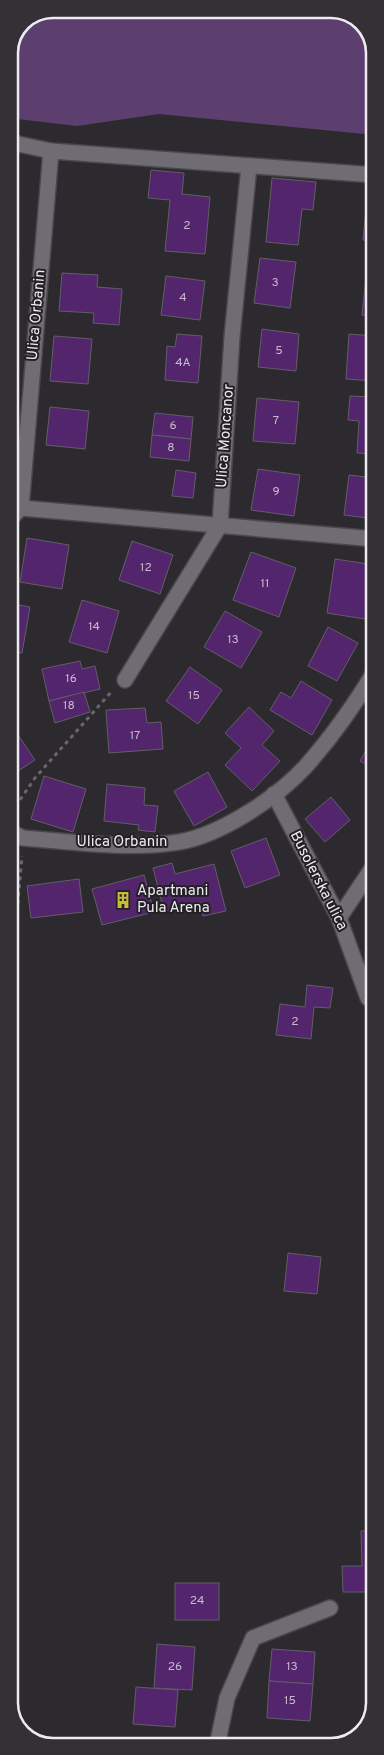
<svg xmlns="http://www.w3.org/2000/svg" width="384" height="1755" font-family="Overpass,sans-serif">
<rect width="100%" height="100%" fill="#2d2a2f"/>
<!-- green -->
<polygon fill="#5d3f6f" points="52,9 337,9 362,21 375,46 375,135 159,114 77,126 9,118 9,52 22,21"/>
<!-- building -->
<g fill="#53256c" stroke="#625e65">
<polygon points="151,170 184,173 182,194 210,197 205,254 165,251 170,200 148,198"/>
<polygon points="272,178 316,182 313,210 302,209 298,245 266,242"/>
<polygon points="368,188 375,189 375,241 363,240"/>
<polygon points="9,251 19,253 14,272 9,271"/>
<polygon points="260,258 296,262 290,308 254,303"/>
<polygon points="367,268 375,268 375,317 362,315"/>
<polygon points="62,273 98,275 97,287 122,289 119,325 93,323 94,313 59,311"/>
<polygon points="166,276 205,281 200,320 161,315"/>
<polygon points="9,297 17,299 10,323 9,322"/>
<polygon points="262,329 299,334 296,371 258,367"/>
<polygon points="177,334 202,336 198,383 165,380 167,346 175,347"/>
<polygon points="349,334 375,336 375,381 346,379"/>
<polygon points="54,336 92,339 88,384 50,381"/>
<polygon points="9,357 14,358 10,388 9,388"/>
<polygon points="350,396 373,397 372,407 375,407 375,454 357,453 359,421 348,420"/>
<polygon points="257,398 299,402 295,444 253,441"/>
<polygon points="50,407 89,411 85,449 46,445"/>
<polygon points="155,413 193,417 191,439 152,435"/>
<polygon points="152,435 191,439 189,461 150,457"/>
<polygon points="258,469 300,475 294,516 251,510"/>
<polygon points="176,470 196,473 193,498 172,496"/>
<polygon points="349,475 375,478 375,519 344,515"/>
<polygon points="27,538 69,545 62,589 20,582"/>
<polygon points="132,541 173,555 160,594 119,580"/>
<polygon points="251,552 296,568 279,617 233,600"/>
<polygon points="335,559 375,565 375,597 371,620 327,613"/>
<polygon points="82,600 119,611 107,653 69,642"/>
<polygon points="9,603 30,607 22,653 9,651"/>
<polygon points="225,611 262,632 241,668 204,647"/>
<polygon points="328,627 358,643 337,681 308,666"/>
<polygon points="80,661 82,669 95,666 100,689 49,701 42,669"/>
<polygon points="190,667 222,690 198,724 166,701"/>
<polygon points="301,681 332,700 312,735 270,710 281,692 291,698"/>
<polygon points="84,692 90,712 55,723 49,701"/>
<polygon points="249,707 274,731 262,745 280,761 252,791 225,765 241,748 225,733"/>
<polygon points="145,708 147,723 161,722 163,749 109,753 106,710"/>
<polygon points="10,723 35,760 9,777 9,724"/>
<polygon points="375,734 375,770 360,761"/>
<polygon points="208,772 227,807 194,826 174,791"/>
<polygon points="44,776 86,789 73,832 31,819"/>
<polygon points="107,784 145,788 144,805 158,806 155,832 138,830 139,825 104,821"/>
<polygon points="331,797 350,820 325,842 305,819"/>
<polygon points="266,838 280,875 245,888 231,851"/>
<polygon points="172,863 175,874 214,864 226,911 203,916 200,902 164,911 153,868"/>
<polygon points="144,875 154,912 102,925 92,889"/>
<polygon points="79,879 83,912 31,918 27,886"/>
<polygon points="307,985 333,988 330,1008 314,1007 311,1039 276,1035 280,1004 305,1007"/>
<polygon points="288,1253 321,1257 317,1294 284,1291"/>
<polygon points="375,1530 375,1592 343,1592 342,1566 362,1566 361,1531"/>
<rect x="175" y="1583" width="44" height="37"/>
<polygon points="157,1644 195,1647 192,1690 154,1688"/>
<polygon points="272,1649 315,1652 313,1684 269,1681"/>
<polygon points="269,1681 313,1684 310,1721 267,1718"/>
<polygon points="136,1687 178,1690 175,1727 133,1724"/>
<polygon points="239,1738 278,1742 277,1746 238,1746"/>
<polygon points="42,1739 80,1741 80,1746 47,1746 42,1743"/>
<polygon points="332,1741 345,1742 338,1746 332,1746"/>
<polygon points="142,1742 181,1744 180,1746 141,1746"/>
</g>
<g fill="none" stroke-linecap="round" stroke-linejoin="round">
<!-- minor casing -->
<g stroke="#4a464c" stroke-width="18">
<g id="minor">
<polyline points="9,142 51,151 375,175"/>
<polyline points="21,508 375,539"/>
<polyline points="9,520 21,508 51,151"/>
<polyline points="125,680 220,525 232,337 249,166"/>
<polyline points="274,794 339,918 368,998"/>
<path d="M 9,831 L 23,838 C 74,842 129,850 179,842 C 221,835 278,797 306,766 C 332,737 355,704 375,671"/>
<polyline points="339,918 375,864"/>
<polyline points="217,1746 227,1698 253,1638 330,1608"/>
</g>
</g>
<!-- path -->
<g stroke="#69666b" stroke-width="3" stroke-dasharray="4 4" stroke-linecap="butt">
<polyline points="11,813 35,778 112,691"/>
<polyline points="9,947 14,947 22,856"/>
</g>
<!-- minor -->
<use href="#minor" stroke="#706c73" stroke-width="15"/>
</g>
<!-- icons -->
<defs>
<g id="building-bare" transform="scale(1.35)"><path d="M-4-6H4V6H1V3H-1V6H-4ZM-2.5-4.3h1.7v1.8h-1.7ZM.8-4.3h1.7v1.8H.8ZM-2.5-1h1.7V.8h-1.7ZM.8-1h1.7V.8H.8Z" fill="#caba3a" stroke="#232026" stroke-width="2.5" paint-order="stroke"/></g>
</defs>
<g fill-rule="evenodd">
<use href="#building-bare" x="123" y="900"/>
</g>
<g text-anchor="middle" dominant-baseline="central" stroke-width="4" stroke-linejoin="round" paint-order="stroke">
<!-- number labels -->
<g font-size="12" fill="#c7bace">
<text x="187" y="226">2</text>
<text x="275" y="283">3</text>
<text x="183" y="298">4</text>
<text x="279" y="351">5</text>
<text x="183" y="363">4A</text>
<text x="276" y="421">7</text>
<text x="173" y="426">6</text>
<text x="171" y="448">8</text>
<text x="276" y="492">9</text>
<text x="146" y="568">12</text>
<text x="265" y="584">11</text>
<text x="94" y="627">14</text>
<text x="233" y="640">13</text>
<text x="71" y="679">16</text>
<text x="194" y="696">15</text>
<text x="69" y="706">18</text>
<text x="135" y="736">17</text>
<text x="295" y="1022">2</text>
<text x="197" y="1601">24</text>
<text x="175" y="1667">26</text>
<text x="292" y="1667">13</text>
<text x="290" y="1701">15</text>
</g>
<!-- street labels -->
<g font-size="15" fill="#eeecef" stroke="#232026">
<text transform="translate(37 315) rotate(-85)">Ulica Orbanin</text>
<text transform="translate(226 436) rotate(-86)">Ulica Moncanor</text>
<text x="122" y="842">Ulica Orbanin</text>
<text transform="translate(318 881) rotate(63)">Busolerska ulica</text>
</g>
<!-- poi labels -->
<g font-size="15" fill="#eeecef" stroke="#232026" text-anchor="start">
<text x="137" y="891">Apartmani<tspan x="137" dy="17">Pula Arena</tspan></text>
</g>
</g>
<!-- crop -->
<path d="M0 0H384V1755H0ZM53 18H331A35 35 0 0 1 366 53V1703A35 35 0 0 1 331 1738H53A35 35 0 0 1 18 1703V53A35 35 0 0 1 53 18Z" fill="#333036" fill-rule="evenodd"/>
<path fill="none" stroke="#eeecef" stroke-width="2.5" d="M53 18H331A35 35 0 0 1 366 53V1703A35 35 0 0 1 331 1738H53A35 35 0 0 1 18 1703V53A35 35 0 0 1 53 18Z"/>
</svg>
